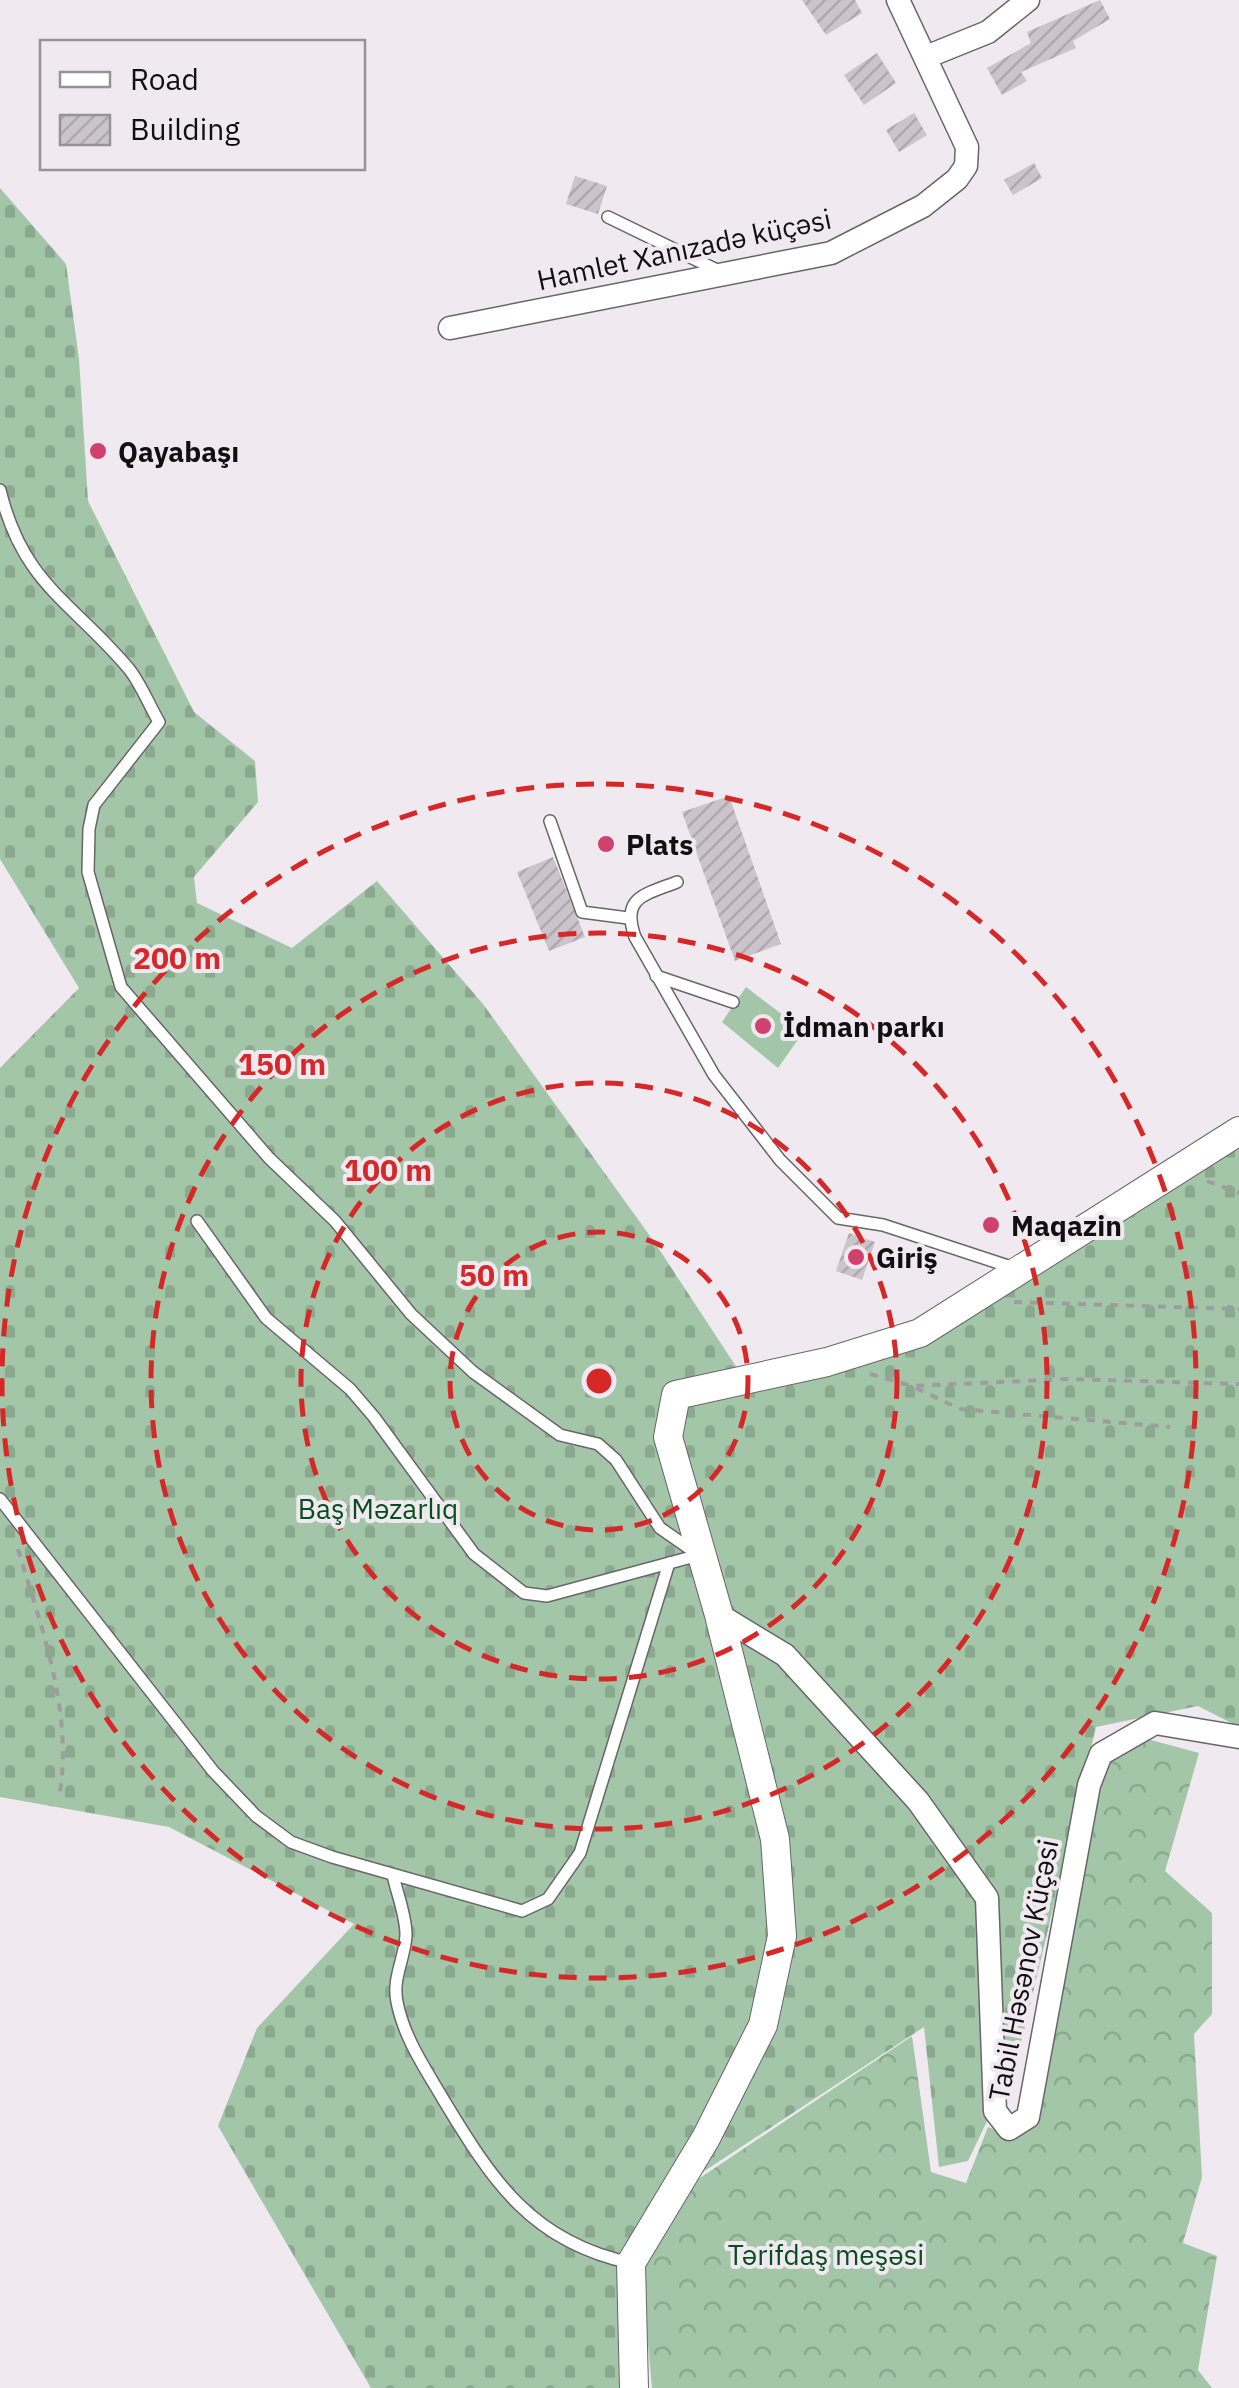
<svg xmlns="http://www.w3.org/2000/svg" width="1239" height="2388" font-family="'IBM Plex Sans',sans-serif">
<defs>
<pattern id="forest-crowns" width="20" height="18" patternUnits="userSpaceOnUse" patternTransform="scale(2.5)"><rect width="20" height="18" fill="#a2c6a7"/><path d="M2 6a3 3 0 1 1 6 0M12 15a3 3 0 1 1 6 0" fill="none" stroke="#8aa98f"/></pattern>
<pattern id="cemetery-stones" width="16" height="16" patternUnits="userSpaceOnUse" patternTransform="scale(2.5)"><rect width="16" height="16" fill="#a2c6a7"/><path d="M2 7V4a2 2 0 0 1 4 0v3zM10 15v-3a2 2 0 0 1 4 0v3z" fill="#8aa98f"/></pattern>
<pattern id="building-hatch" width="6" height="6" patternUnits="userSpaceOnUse" patternTransform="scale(2.5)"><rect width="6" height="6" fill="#cbc5cb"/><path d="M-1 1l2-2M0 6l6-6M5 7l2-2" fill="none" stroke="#ada8ad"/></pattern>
</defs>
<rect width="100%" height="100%" fill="#f0eaf0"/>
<!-- forest -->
<polygon fill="url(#forest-crowns)" points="1136,1736 1199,1753 1165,1871 1212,1913 1212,2014 1194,2034 1202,2177 1183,2243 1217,2256 1198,2370 1212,2388 652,2388 641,2267 685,2188 912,2036 931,2172 966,2183 988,2127 1008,2135 1033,2116 1103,1770"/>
<!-- cemetery -->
<polygon fill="url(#cemetery-stones)" points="0,188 66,264 79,359 88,501 194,712 255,761 258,802 194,877 197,903 292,948 377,881 483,1004 655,1243 741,1374 861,1360 1078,1215 1239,1120 1239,1727 1198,1706 1096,1727 1018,2056 968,2161 939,2167 924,2027 683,2185 639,2266 648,2388 371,2388 218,2126 257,2028 354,1924 169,1827 0,1797 0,1068 79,988 0,859"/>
<!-- garden -->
<polygon fill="#a2c6a7" points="746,987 804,1031 778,1068 722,1022"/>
<!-- building -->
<g fill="url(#building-hatch)">
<polygon points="802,0 855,0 862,13 826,35"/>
<polygon points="1100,0 1110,19 1073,41 1076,48 1021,72 1027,81 1002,95 987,68 1031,43 1027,32"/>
<polygon points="877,53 896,83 864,105 844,75"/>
<polygon points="914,113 927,135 899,152 886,130"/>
<polygon points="1034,163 1042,178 1013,195 1004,180"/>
<polygon points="575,176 607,186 598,214 566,204"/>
<polygon points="729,796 781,944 735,961 682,812"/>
<polygon points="553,857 585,937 549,951 517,872"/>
<polygon points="849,1233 875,1242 862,1280 836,1271"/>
</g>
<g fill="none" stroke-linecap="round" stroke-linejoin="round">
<!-- service casing -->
<g stroke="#6a656a" stroke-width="14">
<g id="service">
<polyline points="608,217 721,272"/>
<path d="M 0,490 C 23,585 73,602 129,669 C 141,684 149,705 159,722 L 94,805 L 89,829 L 88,872 L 121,987 L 269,1158 L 335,1221 L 411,1314 L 473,1372 L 560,1435 L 598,1444 L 616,1460 L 660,1528 L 696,1553"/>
<polyline points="550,821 582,912 628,918"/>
<path d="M 677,882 C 644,895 621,897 635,937 L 714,1075 L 780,1160 L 838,1218 L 883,1225 L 1014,1268"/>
<polyline points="656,976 733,1002"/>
<polyline points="197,1221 266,1318 350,1389 374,1417 474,1554 524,1593 547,1596 699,1555"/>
<polyline points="0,1499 213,1771 256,1816 291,1842 332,1857 522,1911 548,1899 580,1853 669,1563"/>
<path d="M 393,1875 C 397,1894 406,1915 406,1935 C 405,1958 392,1978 397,2002 C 404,2038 425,2068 443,2099 C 492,2180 531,2242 631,2263"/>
</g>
</g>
<!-- minor casing -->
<g stroke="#6a656a" stroke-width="25">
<g id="minor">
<polyline points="926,57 988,32 1028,0"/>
<polyline points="450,328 831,253 923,206 957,179 966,166 967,147 898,0"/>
<polyline points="719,1615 785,1655 918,1801 987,1898 995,2111 1009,2129 1028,2117 1089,1785 1101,1754 1155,1723 1239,1737"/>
</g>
</g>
<!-- tertiary casing -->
<g stroke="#6a656a" stroke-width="30">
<polyline id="tertiary" points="634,2388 631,2263 706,2138 763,2025 782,1936 775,1839 719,1615 668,1437 676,1395 827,1362 920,1333 1239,1131"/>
</g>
<!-- path -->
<g stroke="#a09ba0" stroke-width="4" stroke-dasharray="8 8" stroke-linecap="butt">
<polyline points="1207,1181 1239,1193"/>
<polyline points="1014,1302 1239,1309"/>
<polyline points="870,1374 912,1386 1068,1379 1239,1384"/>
<polyline points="916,1388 960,1409 1170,1427"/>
<path d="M 18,1549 C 42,1630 74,1713 59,1798"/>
</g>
<!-- service -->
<use href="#service" stroke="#fff" stroke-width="11"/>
<!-- minor -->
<use href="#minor" stroke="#fff" stroke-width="22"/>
<!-- tertiary -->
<use href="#tertiary" stroke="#fff" stroke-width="28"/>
</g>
<!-- distance rings -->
<g fill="none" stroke="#d62828" stroke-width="5" stroke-dasharray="18 12">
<circle cx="599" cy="1381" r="149"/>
<circle cx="599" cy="1381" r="298"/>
<circle cx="599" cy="1381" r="448"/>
<circle cx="599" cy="1381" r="597"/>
</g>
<!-- markers -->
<g fill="#d0426d" stroke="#f0eaf0" stroke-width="4">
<circle cx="98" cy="451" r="10"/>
<circle cx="606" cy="844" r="10"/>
<circle cx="763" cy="1026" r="10"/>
<circle cx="991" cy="1225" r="10"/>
<circle cx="856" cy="1257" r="10"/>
</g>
<g text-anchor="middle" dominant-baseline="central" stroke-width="8" stroke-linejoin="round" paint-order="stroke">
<!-- street labels -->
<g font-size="28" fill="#120f11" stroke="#f0eaf0">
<text transform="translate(684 249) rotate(-12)">Hamlet Xanızadə küçəsi</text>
<text transform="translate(1023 1970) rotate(-79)">Tabil Həsənov Küçəsi</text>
</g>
<!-- poi labels -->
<g font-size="28" font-weight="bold" fill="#120f11" stroke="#f0eaf0" text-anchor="start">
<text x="118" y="451">Qayabaşı</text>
<text x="626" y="844">Plats</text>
<text x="783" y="1026">İdman parkı</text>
<text x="1011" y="1225">Maqazin</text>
<text x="876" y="1257">Giriş</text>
</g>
<!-- park labels -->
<g font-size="28" fill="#064e1f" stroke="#f0eaf0">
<text x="378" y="1508">Baş Məzarlıq</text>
<text x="826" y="2254">Tərifdaş meşəsi</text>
</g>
</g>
<circle cx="599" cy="1381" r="15" fill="#d62828" stroke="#f0eaf0" stroke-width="5"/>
<g font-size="30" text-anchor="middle" font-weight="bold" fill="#d62828" stroke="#f0eaf0" stroke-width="8" stroke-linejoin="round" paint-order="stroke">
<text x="177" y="969">200 m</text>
<text x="282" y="1075">150 m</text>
<text x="388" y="1181">100 m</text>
<text x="494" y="1286">50 m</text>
</g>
<!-- legend -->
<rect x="40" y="40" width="325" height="130" fill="#f0eaf0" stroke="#979297" stroke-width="2.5"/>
<rect x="60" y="72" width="50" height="15" fill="#ffffff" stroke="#979297" stroke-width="2.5"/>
<text x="130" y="90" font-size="30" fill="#120f11">Road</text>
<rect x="60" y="115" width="50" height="30" fill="url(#building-hatch)" stroke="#979297" stroke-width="2.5"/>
<text x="130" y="140" font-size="30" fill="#120f11">Building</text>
</svg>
